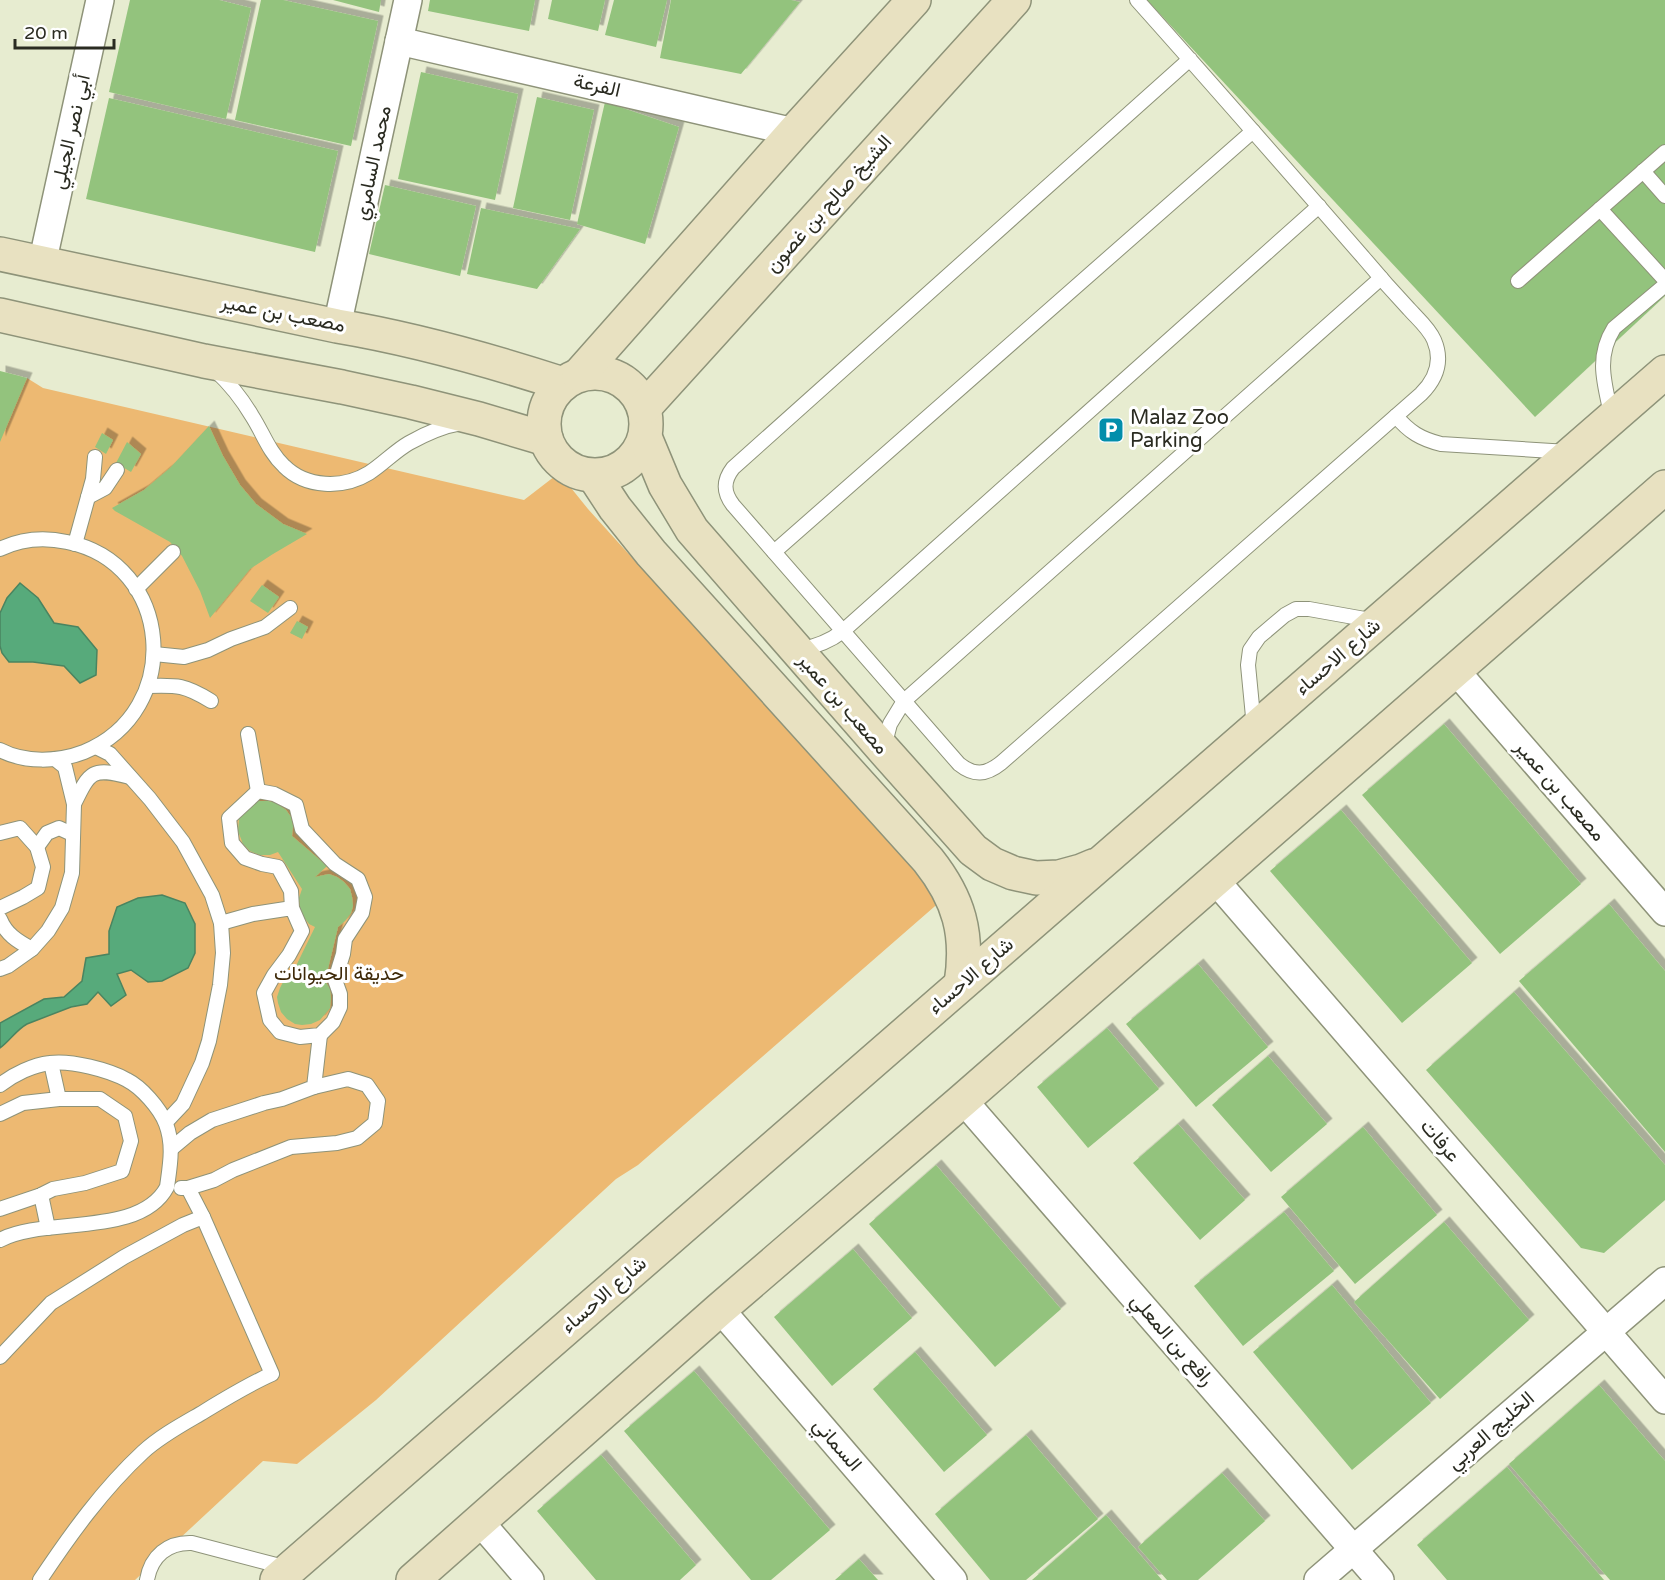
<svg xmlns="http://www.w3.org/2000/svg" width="1665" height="1580" font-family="'Varela Round',Vazirmatn,sans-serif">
<defs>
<filter id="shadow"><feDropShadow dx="5.5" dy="-5.5" stdDeviation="0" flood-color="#0004"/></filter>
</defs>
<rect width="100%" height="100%" fill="#e7ecd0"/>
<!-- green -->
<polygon fill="#edb972" points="0,378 24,383 27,378 43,388 524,500 559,473 588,509 942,900 638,1165 616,1179 376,1400 297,1464 263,1461 135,1580 0,1580"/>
<!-- water -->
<g fill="#57aa7b" stroke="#4a8460" stroke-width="1.5">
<polygon points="20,583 38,598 54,623 78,627 97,650 96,675 80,683 64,666 33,662 9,662 2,653 0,646 0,613 7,598"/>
<path d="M 162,895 L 185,903 L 195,924 L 195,953 L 188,968 L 162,981 L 148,982 L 131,970 L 117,974 L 126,995 L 111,1006 L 98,992 L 87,1004 L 71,1007 L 27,1024 C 16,1030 10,1041 0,1048 L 0,1023 L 44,999 L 64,997 L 82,981 L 86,958 L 109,954 L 109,931 L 117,907 L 138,898 Z"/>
</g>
<!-- building -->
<g fill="#93c37d" filter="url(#shadow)">
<polygon points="130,0 219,0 251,8 226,119 109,92"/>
<polygon points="261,0 283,0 378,21 351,146 235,120"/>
<polygon points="333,0 381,0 379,12"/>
<polygon points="430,0 535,0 529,31 428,11"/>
<polygon points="552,0 605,0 598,31 548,19"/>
<polygon points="614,0 667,0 656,47 605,35"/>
<polygon points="671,0 791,0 800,2 741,74 660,58"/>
<polygon points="1147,0 1665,0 1665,296 1535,417"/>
<polygon points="421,72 518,94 495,200 398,179"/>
<polygon points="537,97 594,110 570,220 513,208"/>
<polygon points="109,98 338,151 315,252 86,199"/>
<polygon points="605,102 679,127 645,244 577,224"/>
<polygon points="385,185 476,206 460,276 369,254"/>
<polygon points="481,208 580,229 537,289 467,274"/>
<polygon points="0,371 27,378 0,442"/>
<polygon points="209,426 223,456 240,485 256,504 283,524 307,534 273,554 250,569 210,618 200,591 182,556 170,542 115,511 112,508 144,490 170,468"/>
<polygon points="102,433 113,440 106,454 95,447"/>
<polygon points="127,442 141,454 131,472 116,463"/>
<polygon points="262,585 279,597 268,613 250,601"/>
<polygon points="297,621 308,627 302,639 290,633"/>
<polygon points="1444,724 1581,884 1500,954 1362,795"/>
<polygon points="259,801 268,801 276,803 286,810 291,817 293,826 292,836 327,866 315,877 329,874 337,877 344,882 350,889 352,897 353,906 351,913 345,921 338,927 326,977 317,974 325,981 330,989 331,998 330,1008 320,1020 311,1024 302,1025 295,1024 287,1019 281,1012 278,1003 277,997 280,988 284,980 292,974 308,971 296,966 315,927 309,924 303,916 300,908 299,898 302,889 278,852 270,855 260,855 250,851 243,844 238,831 239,819 249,806"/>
<polygon points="1341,810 1472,963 1402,1023 1270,871"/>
<polygon points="1609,904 1665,971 1665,1152 1519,981"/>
<polygon points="1198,964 1268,1047 1196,1107 1126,1024"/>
<polygon points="1514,992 1665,1165 1665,1200 1604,1253 1581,1248 1426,1070"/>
<polygon points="1107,1028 1159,1089 1088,1148 1037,1087"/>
<polygon points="1268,1056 1327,1124 1271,1172 1212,1105"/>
<polygon points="1178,1124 1245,1200 1200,1240 1133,1163"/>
<polygon points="1363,1127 1437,1215 1355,1284 1281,1197"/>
<polygon points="936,1165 1061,1309 995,1367 869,1224"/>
<polygon points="1284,1212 1334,1271 1243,1346 1194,1286"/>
<polygon points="1444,1222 1529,1320 1440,1399 1354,1302"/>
<polygon points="853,1249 912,1318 832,1386 774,1317"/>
<polygon points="1332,1285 1431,1403 1352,1470 1253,1352"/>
<polygon points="915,1352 987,1435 944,1472 873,1389"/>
<polygon points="694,1371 830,1530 771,1580 751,1580 624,1431"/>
<polygon points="1599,1385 1665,1461 1665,1580 1610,1580 1509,1464"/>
<polygon points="1026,1435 1098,1519 1026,1580 990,1580 935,1514"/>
<polygon points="601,1455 696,1565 680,1580 596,1580 537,1511"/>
<polygon points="1507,1467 1604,1580 1447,1580 1417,1545"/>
<polygon points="1222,1473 1265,1521 1198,1580 1167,1580 1138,1547"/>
<polygon points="1106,1515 1162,1580 1032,1580"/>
<polygon points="859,1559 878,1580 835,1580"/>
</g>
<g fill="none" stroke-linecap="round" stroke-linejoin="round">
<!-- lane casing -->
<g stroke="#8e9379" stroke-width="16">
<g id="lane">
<path d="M 1137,0 C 1213,85 1288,171 1363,257 C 1378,275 1393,292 1409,309 C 1417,318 1429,328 1434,340 C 1443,361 1436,379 1421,394 L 1001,763 C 986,775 974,776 959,764 L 733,505 C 723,492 723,481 733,468 L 1190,59"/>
<polyline points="1643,171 1665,196"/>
<polyline points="1600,209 1665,280"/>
<polyline points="1518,281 1665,152"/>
<path d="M 215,370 C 229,383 242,399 252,416 C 263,433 269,452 284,466 C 306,488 343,489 369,473 C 383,464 395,451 409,443 C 425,434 443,426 461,423"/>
<path d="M 1396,416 C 1409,432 1421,439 1441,444 L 1568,452"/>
<path d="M 1612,418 C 1605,385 1595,358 1614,328 L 1665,285"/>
<polyline points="88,497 105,488 117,470"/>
<polyline points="75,544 93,479 95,457"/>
<path d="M 0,549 C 21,539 44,537 67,542 C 173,563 185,711 84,752 C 58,762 25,763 0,750"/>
<polyline points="774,552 1253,131"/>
<polyline points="136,589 173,552"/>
<path d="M 798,650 C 815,647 829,642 843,631 L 1319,206"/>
<polyline points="154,654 184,657 208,650 231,639 265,627 290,608"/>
<path d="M 148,686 C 178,685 185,685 211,701"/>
<polyline points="1254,727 1248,665 1250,650 1259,637 1285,615 1296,609 1309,609 1376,621"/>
<polyline points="248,734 258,791"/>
<polyline points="96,747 110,754 150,799 183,842 212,895 221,923 223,953 220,985 209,1041 202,1063 183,1104 166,1122"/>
<polyline points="884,747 890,724 904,701 1381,278"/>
<path d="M 74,804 C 90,771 92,767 130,777"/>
<polyline points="0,833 20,828 37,847 43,867 38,888 23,897 0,908"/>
<polyline points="37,847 47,833 59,828 72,834"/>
<path d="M 0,919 C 6,934 17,941 32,949"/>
<polyline points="221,923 253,914 292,908 302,931 289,955 274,975 264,993 270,1020 280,1032 300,1037 320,1035 333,1022 340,1007 340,994 335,980 343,954 345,939 362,913 365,897 358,879 335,864 302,829 296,805 274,794 258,791 229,818 232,843 245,858 262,864 278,867 291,891 292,908 253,914"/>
<polyline points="0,969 8,966 32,949 48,931 62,908 72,873 74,804 65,767 55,759"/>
<polyline points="51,1063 59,1099"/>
<path d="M 0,1085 C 14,1074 33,1065 50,1063 C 71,1060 109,1070 127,1080 C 141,1087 160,1108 166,1124 C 174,1145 170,1165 167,1187 C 140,1238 44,1216 0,1240"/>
<polyline points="0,1114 23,1103 59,1099 100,1099 125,1116 131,1141 122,1171 85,1183 53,1189 41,1195 0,1209"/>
<polyline points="172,1148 190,1133 212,1120 264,1103 282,1099 314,1087 320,1035"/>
<polyline points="181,1188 188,1188 214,1180 233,1170 291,1147 337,1143 357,1138 375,1123 378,1101 367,1085 348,1079 314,1087"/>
<polyline points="41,1195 48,1228"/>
<polyline points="0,1357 51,1303 124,1257 183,1225 203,1217"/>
<path d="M 40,1580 C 70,1535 103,1489 143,1452 C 159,1437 181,1425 200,1414 C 223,1400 247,1385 272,1374 L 203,1217 L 188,1188"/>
<path d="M 147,1580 C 151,1556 168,1542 192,1543 L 288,1568"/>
</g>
</g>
<!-- street casing -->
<g stroke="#8e9379" stroke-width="30">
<g id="street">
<polyline points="399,41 794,132"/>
<polyline points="42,264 100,0"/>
<polyline points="337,326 408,0"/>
<polyline points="1455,670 1665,912"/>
<polyline points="1215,880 1665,1400"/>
<polyline points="963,1100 1380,1580"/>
<polyline points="720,1309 953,1580"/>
<polyline points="480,1522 530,1580"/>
<polyline points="1318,1580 1665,1281"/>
</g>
</g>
<!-- secondary casing -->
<g stroke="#8e9379" stroke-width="36">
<g id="secondary">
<path d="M 0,254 L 337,326 C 415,339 489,360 563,384"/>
<polyline points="0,315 204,361 342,387 411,402 479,419 546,439"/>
<circle cx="595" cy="424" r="51"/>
<polyline points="579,375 794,132 914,0"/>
<polyline points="644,408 1014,0"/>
<polyline points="645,437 665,485 692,530 883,749 973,850 992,864 1013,873 1036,878 1059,877 1081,871 1093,866"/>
<path d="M 594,476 L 615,508 L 651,553 L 928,860 C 959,899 969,934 961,984"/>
<polyline points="277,1580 1665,372"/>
<polyline points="413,1580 720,1309 963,1100 1665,487"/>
</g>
</g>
<!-- lane -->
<use href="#lane" stroke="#fff" stroke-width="14"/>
<!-- street -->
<use href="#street" stroke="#fff" stroke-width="27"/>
<!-- secondary -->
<use href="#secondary" stroke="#e8e1c1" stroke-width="33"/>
</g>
<!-- icons -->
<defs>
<g id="parking-square" transform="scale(1.35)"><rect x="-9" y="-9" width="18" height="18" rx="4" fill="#028eab" stroke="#fff"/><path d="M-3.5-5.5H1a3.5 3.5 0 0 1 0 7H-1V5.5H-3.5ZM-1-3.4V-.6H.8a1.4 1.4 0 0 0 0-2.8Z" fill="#fff"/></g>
</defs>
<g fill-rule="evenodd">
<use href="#parking-square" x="1111" y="430"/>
</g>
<g text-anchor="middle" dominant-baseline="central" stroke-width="6" stroke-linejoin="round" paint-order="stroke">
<!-- street labels -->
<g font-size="20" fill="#2a2b21" stroke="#fff">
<text transform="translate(597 86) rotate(13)">الفرعة</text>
<text transform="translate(71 132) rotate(-77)">أبي نصر الجيلي</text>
<text transform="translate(373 163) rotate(-78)">محمد السامري</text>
<text transform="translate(829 204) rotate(-48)">الشيخ صالح بن غصون</text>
<text transform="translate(283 314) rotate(11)">مصعب بن عمير</text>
<text transform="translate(1338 657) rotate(-41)">شارع الاحساء</text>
<text transform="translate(843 704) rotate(49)">مصعب بن عمير</text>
<text transform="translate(1560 791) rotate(49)">مصعب بن عمير</text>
<text transform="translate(971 976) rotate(-41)">شارع الاحساء</text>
<text transform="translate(1440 1141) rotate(49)">عرفات</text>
<text transform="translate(604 1295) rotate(-41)">شارع الاحساء</text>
<text transform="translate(1172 1340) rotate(49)">رافع بن المعلي</text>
<text transform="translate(1491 1431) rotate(-41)">الخليج العربي</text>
<text transform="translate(837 1445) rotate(49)">السماني</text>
</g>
<!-- poi labels -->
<g font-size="20" fill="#2a2b21" stroke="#fff" text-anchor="start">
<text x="1130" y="418">Malaz Zoo<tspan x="1130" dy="23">Parking</tspan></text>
</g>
<!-- park labels -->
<g font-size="20" fill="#3d2807" stroke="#fff">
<text x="339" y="974">حديقة الحيوانات</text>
</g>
</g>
<!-- scale -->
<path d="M15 39v9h99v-9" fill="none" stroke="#2a2b21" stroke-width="3"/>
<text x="24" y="39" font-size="18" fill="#2a2b21" stroke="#ffffff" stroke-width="4.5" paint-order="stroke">20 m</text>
</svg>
